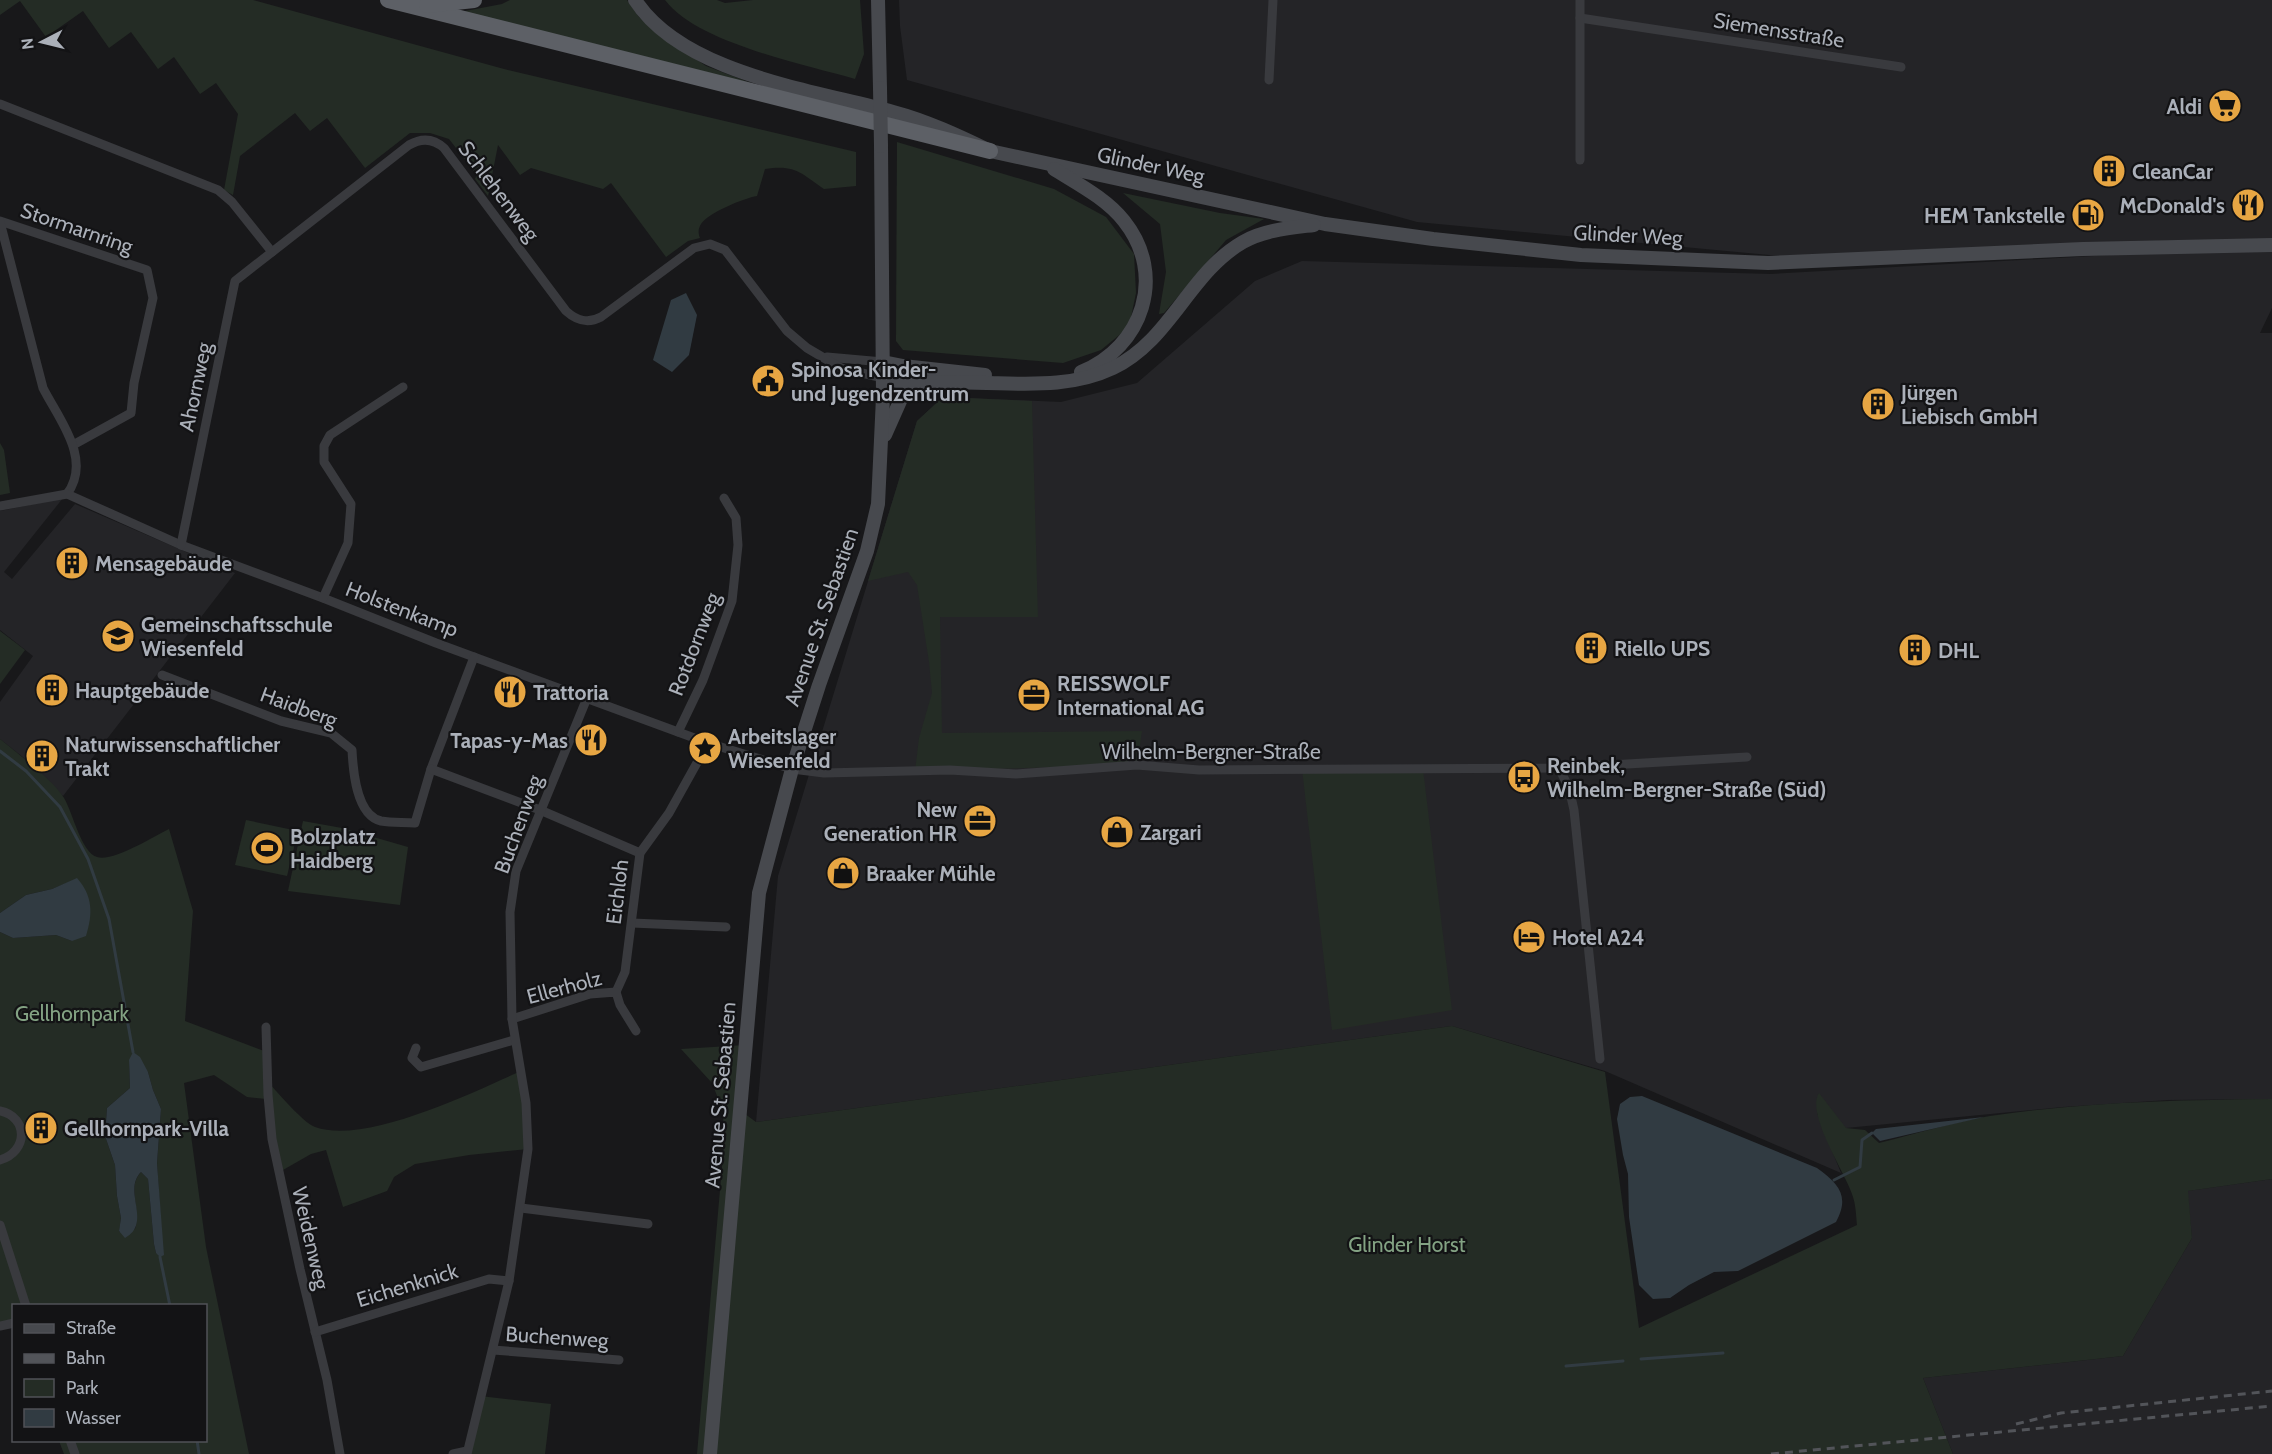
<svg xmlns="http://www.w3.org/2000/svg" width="2272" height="1454" font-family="Cabin,sans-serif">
<rect width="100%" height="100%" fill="#18181a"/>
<!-- built -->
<g fill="#242427">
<polygon points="899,0 2272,0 2272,243 2180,240 1780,256 1417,222 907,80 900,26"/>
<polygon points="2272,246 2272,308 2260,333 2272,333 2272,1099 2168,1100 2063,1107 1846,1128 1817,1113 1841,1173 1605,1071 1452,1026 756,1122 778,876 917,421 943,397 1061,402 1137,383 1255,281 1302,261 1771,274"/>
<polygon points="63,498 4,572 12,579 75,504 235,573 63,796 24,758 0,739 0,702 33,656 0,630 0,511"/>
<polygon points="2272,1179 2272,1454 1953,1454 1923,1378 2123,1356 2192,1238 2187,1191"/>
</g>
<!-- green -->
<g fill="#242c25" fill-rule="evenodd">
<path d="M 0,0 L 253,0 L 504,69 L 856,152 L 856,186 L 824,189 C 802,174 796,164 765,169 L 757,196 C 744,198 708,213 701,224 C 698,229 698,233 700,238 L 688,241 L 666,257 L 611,183 L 603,189 L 531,168 L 520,175 L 498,145 L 488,196 L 475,179 L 477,175 L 449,139 L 430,133 L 410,133 L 365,168 L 327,118 L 310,131 L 295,113 L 240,156 L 233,195 L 224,190 L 238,114 L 216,83 L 200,94 L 174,57 L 158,69 L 131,32 L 109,48 L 83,11 L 46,37 L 20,1 L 0,15 Z"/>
<polygon points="510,0 627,0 639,17 659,34 706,66 769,90 460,12 502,4"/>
<path d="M 665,0 L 717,0 L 725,3 L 753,0 L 860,0 L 864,54 L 855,79 C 804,64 697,43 665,0 Z"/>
<polygon points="897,142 1054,189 1106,217 1134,254 1136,293 1129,327 1101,350 1063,363 903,350 896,341"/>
<polygon points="1123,193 1220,213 1264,219 1226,240 1164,313 1159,314 1166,272 1160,224"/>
<polygon points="943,397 1032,401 1038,617 940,617 942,733 1142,731 1137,765 915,771 919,738 932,693 929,662 917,585 908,572 868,581 917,421"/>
<polygon points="0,443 4,450 10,493 0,495"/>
<polygon points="0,631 25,650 0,684"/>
<path d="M 0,739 C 16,752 55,782 64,798 C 73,813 81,852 97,857 C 113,862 153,837 169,829 L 193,911 L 185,1021 L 264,1051 L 265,1079 C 276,1090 302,1122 315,1127 C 366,1145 473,1092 521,1071 L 528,1149 L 469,1155 L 415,1164 L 394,1177 L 387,1191 L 343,1207 L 326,1150 L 311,1154 L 276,1174 L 266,1099 L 247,1097 L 214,1075 L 184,1083 L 206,1247 L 249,1454 L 64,1454 L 59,1441 L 206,1440 L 206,1306 L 14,1306 L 13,1322 L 0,1326 L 0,932 L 13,938 L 56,935 L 72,941 L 77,879 L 52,889 L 26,895 L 0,913 ZM 129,1060 L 148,1072 L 153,1090 L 161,1109 L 157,1163 L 163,1255 L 156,1253 L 154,1244 L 148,1179 L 141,1172 C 126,1188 142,1210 135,1229 L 119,1232 L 121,1218 L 117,1196 L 115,1165 L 105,1136 L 107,1108 L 130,1088 Z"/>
<polygon points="1302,769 1423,769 1452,1010 1332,1030"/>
<polygon points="246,820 298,831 287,876 235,865"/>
<polygon points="303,821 342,828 408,847 400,905 288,891"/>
<path d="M 1452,1026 L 1605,1072 L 1639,1328 L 1857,1225 C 1856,1216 1856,1206 1853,1197 C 1847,1175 1805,1114 1819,1093 L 1846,1128 L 1865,1130 L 1879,1143 C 1916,1134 1953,1122 1990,1116 C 2083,1102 2178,1100 2272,1099 L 2272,1179 L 2188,1191 L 2192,1238 L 2123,1356 L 1923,1378 L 1953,1454 L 697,1454 L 724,1144 L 723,1111 L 712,1083 L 681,1049 L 745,1045 L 741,1111 L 756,1122 Z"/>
<polygon points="480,1396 551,1404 545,1454 467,1454"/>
</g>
<!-- water -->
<g fill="#313b42">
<polygon points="686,293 697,315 689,355 672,372 653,360 671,300"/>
<path d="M 77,878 C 93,896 93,914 86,936 L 72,941 L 56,935 L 13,938 L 0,932 L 0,913 L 26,895 L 52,889 Z"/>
<path d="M 133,1052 L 140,1057 L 148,1072 L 153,1090 L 161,1109 L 157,1163 L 164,1255 L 160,1257 L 156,1253 L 154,1244 L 148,1179 L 141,1172 C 122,1191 153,1223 125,1238 L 119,1231 L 121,1218 L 117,1196 L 115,1165 L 105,1136 L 107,1108 L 130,1088 L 129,1060 Z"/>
<path d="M 1642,1096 L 1817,1168 C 1839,1184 1850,1196 1836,1222 L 1738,1271 L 1714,1272 L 1689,1285 L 1670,1298 L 1653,1299 L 1639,1285 L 1629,1217 L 1628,1174 L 1623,1155 L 1617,1119 L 1620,1104 L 1630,1097 Z"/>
<polygon points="1984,1117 1880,1141 1872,1133 1876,1129"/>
</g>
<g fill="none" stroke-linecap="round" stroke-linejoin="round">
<!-- stream -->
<g stroke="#313b42" stroke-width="3">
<polyline points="0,751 26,771 60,807 88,859 109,919 133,1052"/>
<polyline points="1834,1180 1860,1167 1862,1140 1872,1133"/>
<polyline points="160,1257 170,1306"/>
<polyline points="1641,1359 1723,1353"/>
<polyline points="1566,1366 1623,1361"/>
<polyline points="197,1440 199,1454"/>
</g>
<!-- minor -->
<g stroke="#393a3e" stroke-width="9">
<polyline points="1580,18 1901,67"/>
<polyline points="1269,80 1273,0"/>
<polyline points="0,104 218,190 232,202 272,252"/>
<polyline points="1580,160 1580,0"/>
<polyline points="0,221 147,270 153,298 134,383 131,413 73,445"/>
<path d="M 0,222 L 43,388 C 58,418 93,459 67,494"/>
<polyline points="827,357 883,362"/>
<polyline points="0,506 67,494 181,545 323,598 436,643 708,743 792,769 824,773 950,770 1016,774 1137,765 1199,770 1559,768 1747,757"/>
<path d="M 181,545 L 235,281 L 409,145 C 421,138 433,138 444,148 L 566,311 C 577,321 588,324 601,317 L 694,248 L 710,244 L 725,250 L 787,331 L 807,348 L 841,368 L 883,378"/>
<polyline points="323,598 348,543 351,504 324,462 324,446 330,435 403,387"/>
<path d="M 162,675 L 281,721 L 331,733 L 352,750 C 353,770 356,815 381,821 C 392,823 404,822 415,823 L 431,769 L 474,657"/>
<polyline points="678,732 703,680 732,601 738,545 736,518 724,498"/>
<polyline points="1559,768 1569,788 1574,810 1600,1059"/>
<polyline points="431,769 540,810 640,853"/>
<polyline points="632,923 726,927"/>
<polyline points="616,992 625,972 640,853 669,813 708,743"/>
<polyline points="512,1019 590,994 616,992 620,1005 636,1031"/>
<polyline points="266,1027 268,1095 272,1139 300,1269 327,1380 340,1454"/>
<polyline points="416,1048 412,1058 421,1067 514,1040"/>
<path d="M 0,1111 C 29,1117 28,1152 0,1160"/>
<polyline points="521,1208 648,1224"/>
<polyline points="0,1225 26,1306"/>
<polyline points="0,1326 14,1323"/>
<polyline points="315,1332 489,1279 509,1281"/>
<polyline points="493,1350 619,1360"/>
<polyline points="70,1440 75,1454"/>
<polyline points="453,1454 467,1451"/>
<polyline points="467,1454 509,1281 528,1149 526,1103 512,1019 510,912 516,871 587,698"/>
</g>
<!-- secondary -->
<g stroke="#47494e" stroke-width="14">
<path d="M 635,0 C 683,74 814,90 893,112 C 927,121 959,136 990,151 L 1325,224 L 1433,239 L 1581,255 L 1768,263 L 2083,249 L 2272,245"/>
<polyline points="878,0 880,88"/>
<path d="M 1054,169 C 1078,184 1107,199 1124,221 C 1167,275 1143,347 1081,372"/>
<polyline points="883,362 903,366 985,375"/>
<path d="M 883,378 L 905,383 C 932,382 960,382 987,383 C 1031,384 1073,387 1113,368 C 1171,340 1189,273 1243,242 C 1264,230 1290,228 1314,225"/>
<polyline points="885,435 901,399 919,382"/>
<polyline points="710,1454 759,893 792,769 819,685 867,551 878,504 883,397 881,146"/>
</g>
<!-- trunk -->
<g stroke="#5d6066" stroke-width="16">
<polyline points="388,0 990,151"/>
<polyline points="427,5 474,0"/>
</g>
<!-- rail -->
<g stroke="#525459" stroke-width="3" stroke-dasharray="8 6" stroke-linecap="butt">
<polyline points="2016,1424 2061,1413 2272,1391"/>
<polyline points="1771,1454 2272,1406"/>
</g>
<!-- secondary-bridge -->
<polyline stroke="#47494e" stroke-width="14" points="880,88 881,146"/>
</g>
<!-- icons -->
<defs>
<g id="supermarket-disc" transform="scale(1.725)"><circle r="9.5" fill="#e7a643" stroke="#131315"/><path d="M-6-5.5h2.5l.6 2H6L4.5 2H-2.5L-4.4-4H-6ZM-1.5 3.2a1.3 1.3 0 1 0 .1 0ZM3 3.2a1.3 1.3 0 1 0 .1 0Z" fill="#111"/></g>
<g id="building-disc" transform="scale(1.725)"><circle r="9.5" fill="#e7a643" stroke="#131315"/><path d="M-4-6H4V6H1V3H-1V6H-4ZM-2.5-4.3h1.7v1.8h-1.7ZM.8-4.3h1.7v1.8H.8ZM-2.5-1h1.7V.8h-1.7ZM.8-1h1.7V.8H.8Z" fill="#111"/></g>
<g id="restaurant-disc" transform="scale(1.725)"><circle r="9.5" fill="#e7a643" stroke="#131315"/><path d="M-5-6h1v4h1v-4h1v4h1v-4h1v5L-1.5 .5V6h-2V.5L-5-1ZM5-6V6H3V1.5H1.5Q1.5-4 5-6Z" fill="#111"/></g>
<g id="fuel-disc" transform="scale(1.725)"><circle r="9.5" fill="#e7a643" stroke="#131315"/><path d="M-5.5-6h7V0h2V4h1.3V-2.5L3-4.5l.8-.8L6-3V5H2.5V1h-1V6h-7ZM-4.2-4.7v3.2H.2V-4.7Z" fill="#111"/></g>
<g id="civic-disc" transform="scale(1.725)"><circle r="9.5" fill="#e7a643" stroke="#131315"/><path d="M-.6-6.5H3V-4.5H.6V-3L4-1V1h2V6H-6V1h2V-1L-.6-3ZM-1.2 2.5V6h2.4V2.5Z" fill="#111"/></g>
<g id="school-disc" transform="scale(1.725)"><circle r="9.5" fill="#e7a643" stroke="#131315"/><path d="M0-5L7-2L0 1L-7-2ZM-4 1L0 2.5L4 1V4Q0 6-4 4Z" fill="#111"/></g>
<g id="office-disc" transform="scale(1.725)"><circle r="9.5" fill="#e7a643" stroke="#131315"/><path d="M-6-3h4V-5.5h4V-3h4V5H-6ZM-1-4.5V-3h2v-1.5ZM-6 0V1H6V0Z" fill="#111"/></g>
<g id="sight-disc" transform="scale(1.725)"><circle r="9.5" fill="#e7a643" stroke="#131315"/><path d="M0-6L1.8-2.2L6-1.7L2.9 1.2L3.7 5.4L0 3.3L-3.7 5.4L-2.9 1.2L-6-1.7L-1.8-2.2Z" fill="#111"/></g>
<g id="bus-disc" transform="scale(1.725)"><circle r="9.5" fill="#e7a643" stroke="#131315"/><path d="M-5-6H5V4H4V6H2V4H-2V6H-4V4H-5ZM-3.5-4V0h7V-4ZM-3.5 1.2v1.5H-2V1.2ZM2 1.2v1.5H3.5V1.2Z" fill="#111"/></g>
<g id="shop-disc" transform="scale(1.725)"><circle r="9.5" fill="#e7a643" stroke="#131315"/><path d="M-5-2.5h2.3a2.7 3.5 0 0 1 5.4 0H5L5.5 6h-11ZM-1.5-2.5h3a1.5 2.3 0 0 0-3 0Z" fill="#111"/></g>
<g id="stadium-disc" transform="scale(1.725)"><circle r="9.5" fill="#e7a643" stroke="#131315"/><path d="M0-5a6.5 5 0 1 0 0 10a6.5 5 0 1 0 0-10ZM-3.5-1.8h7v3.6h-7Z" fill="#111"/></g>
<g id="hotel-disc" transform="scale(1.725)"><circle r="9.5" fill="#e7a643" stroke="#131315"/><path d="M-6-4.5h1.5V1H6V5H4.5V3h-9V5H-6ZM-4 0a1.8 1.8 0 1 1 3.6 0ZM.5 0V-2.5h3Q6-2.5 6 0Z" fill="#111"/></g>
</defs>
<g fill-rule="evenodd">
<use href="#supermarket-disc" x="2225" y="106"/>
<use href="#building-disc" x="2109" y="171"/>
<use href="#restaurant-disc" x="2248" y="205"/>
<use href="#fuel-disc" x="2088" y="215"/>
<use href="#civic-disc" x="768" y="381"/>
<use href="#building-disc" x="1878" y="404"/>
<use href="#building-disc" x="72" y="563"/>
<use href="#school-disc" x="118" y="636"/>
<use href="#building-disc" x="1591" y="648"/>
<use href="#building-disc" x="1915" y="650"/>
<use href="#building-disc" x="52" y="690"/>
<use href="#restaurant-disc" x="510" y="692"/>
<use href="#office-disc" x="1034" y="695"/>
<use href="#restaurant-disc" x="591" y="740"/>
<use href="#sight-disc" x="705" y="748"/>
<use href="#building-disc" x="42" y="756"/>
<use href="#bus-disc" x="1524" y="777"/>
<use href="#office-disc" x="980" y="821"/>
<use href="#shop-disc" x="1117" y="832"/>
<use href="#stadium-disc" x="267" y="848"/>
<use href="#shop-disc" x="843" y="873"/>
<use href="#hotel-disc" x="1529" y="937"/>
<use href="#building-disc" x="41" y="1128"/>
</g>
<g text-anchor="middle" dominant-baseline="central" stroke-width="4.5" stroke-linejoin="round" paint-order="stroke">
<!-- street labels -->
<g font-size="21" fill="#abb0b9" stroke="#131315">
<text transform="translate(1779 30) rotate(9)">Siemensstraße</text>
<text transform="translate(1151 165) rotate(12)">Glinder Weg</text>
<text transform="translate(499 191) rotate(53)">Schlehenweg</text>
<text transform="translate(77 228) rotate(19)">Stormarnring</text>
<text transform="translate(1628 235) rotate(3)">Glinder Weg</text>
<text transform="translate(195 387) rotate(-78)">Ahornweg</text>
<text transform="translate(402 609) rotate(21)">Holstenkamp</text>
<text transform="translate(821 617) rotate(-71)">Avenue St. Sebastien</text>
<text transform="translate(694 644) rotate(-69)">Rotdornweg</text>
<text transform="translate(299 707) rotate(20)">Haidberg</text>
<text x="1211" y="751">Wilhelm-Bergner-Straße</text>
<text transform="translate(518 824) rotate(-70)">Buchenweg</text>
<text transform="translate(617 892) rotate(-83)">Eichloh</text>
<text transform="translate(564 987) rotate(-15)">Ellerholz</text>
<text transform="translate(720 1095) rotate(-85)">Avenue St. Sebastien</text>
<text transform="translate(311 1238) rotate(77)">Weidenweg</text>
<text transform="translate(407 1285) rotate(-17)">Eichenknick</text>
<text transform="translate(557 1337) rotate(4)">Buchenweg</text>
</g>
<!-- poi labels -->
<g font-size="21" font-weight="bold" fill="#abb0b9" stroke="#131315" text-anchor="start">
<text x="2202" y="106" text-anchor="end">Aldi</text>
<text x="2132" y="171">CleanCar</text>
<text x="2225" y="205" text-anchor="end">McDonald's</text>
<text x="2065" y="215" text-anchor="end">HEM Tankstelle</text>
<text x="791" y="369">Spinosa Kinder-<tspan x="791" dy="24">und Jugendzentrum</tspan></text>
<text x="1901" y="392">Jürgen<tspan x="1901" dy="24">Liebisch GmbH</tspan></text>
<text x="95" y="563">Mensagebäude</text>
<text x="141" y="624">Gemeinschaftsschule<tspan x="141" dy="24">Wiesenfeld</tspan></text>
<text x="1614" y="648">Riello UPS</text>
<text x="1938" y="650">DHL</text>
<text x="1057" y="683">REISSWOLF<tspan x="1057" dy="24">International AG</tspan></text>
<text x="75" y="690">Hauptgebäude</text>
<text x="533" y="692">Trattoria</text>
<text x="728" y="736">Arbeitslager<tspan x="728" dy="24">Wiesenfeld</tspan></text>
<text x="568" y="740" text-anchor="end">Tapas-y-Mas</text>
<text x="65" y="744">Naturwissenschaftlicher<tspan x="65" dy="24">Trakt</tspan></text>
<text x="1547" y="765">Reinbek,<tspan x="1547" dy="24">Wilhelm-Bergner-Straße (Süd)</tspan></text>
<text x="957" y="809" text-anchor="end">New<tspan x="957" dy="24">Generation HR</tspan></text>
<text x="1140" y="832">Zargari</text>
<text x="290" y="836">Bolzplatz<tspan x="290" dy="24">Haidberg</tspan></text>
<text x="866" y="873">Braaker Mühle</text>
<text x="1552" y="937">Hotel A24</text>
<text x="64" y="1128">Gellhornpark-Villa</text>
</g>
<!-- park labels -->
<g font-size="21" fill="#83a283" stroke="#131315">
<text x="72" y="1013">Gellhornpark</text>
<text x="1407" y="1244">Glinder Horst</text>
</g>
</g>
<!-- legend -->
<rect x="12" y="1304" width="195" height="138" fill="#131315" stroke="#505257" stroke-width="1.5"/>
<rect x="24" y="1324" width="30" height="9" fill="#47494e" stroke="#505257" stroke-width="1.5"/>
<text x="66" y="1334" font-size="18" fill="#abb0b9">Straße</text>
<rect x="24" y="1354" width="30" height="9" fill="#525459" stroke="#505257" stroke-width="1.5"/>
<text x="66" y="1364" font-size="18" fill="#abb0b9">Bahn</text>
<rect x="24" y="1379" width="30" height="18" fill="#242c25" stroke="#505257" stroke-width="1.5"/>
<text x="66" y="1394" font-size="18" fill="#abb0b9">Park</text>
<rect x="24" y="1409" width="30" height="18" fill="#313b42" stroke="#505257" stroke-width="1.5"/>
<text x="66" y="1424" font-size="18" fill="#abb0b9">Wasser</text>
<!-- north arrow -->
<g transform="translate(42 42) rotate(263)" stroke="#131315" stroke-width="4.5" paint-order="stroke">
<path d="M0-4.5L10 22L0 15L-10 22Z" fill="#abb0b9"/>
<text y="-9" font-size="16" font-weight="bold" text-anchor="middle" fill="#abb0b9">N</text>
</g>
</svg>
